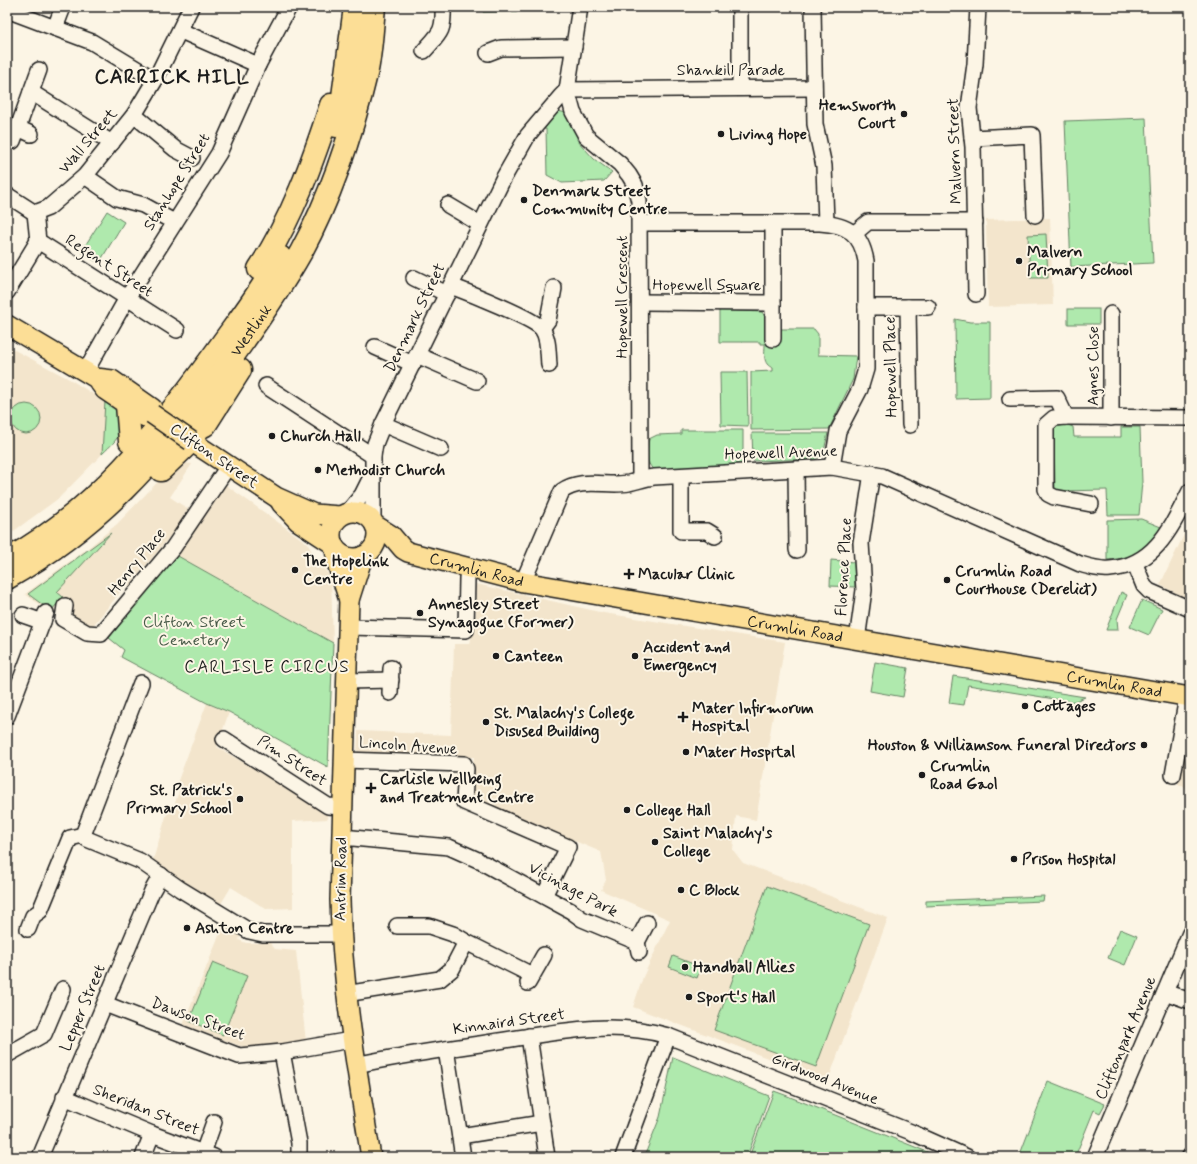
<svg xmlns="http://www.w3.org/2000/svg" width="1197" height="1164" font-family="Mynerve,sans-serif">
<rect width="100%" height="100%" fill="#fcf5e5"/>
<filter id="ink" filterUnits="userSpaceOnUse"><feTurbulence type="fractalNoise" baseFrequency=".025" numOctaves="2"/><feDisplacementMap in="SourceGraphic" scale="8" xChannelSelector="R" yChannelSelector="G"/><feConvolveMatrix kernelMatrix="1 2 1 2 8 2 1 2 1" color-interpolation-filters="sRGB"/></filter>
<g filter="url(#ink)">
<!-- built -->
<g fill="#f3e5cc">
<polygon points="1050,218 1053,305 988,307 986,220"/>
<polygon points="7,346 71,380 115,408 118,438 59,498 7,536"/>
<polygon points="177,462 192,464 170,497 188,509 176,529 129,586 126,585 91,628 67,614 59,603 51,613 25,594 88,548 117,524"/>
<polygon points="226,485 307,543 319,564 331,577 333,643 176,555"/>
<polygon points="1190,522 1190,600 1160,585"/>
<polygon points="476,584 604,613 785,642 756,820 736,816 733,850 743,863 888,918 828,1081 633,1007 643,977 670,920 601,890 606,880 601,852 470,797 474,757 357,754 358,731 451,735 454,644 470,644 476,614"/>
<polygon points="207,703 229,712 217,747 327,812 328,819 293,821 293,908 266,909 231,887 219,907 153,860 168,810 172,812 180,788 176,786"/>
<polygon points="1190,728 1190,790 1178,784"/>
<polygon points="223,926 240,936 239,940 246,943 270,943 275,949 296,951 306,1042 254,1051 183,1025"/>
</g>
<!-- green -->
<g fill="#afe9ad" stroke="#668264">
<polygon points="483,7 537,7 539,11 483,12"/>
<polygon points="558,111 566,113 578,134 577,140 594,159 612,172 604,181 562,183 547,175 546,129 544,129"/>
<polygon points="1146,118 1153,263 1071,267 1065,121"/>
<polygon points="107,211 124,222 99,263 81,252"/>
<polygon points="1046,234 1048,278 1030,278 1028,235"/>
<rect x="1068" y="309" width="31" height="15"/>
<path d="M 720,310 L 762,312 L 765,317 L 765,342 L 780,342 L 780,329 L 814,329 L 818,334 L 818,355 L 856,356 L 853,379 L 829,429 L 751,430 L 751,372 L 773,371 L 773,368 C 762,364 765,354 765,344 L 760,344 L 760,342 L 720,342 Z"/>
<polygon points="955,319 970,322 990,322 990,398 956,399"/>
<polygon points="720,372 747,372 748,426 721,425"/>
<path d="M 105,401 L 115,408 C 124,434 120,437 102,454 Z"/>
<circle cx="26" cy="419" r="15"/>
<polygon points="1068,425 1073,427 1074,437 1121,437 1121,427 1140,427 1142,482 1139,515 1108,515 1107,490 1060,491 1055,489 1054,430 1057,426"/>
<path d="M 681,430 L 743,430 L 743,465 L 654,470 C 645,463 647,450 649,439 L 657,435 L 681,434 Z"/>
<polygon points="752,433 828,433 824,451 816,459 753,461"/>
<path d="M 1141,519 L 1161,527 C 1144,555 1139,557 1107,560 L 1107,520 Z"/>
<polygon points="111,533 57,592 63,597 51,611 28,594"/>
<polygon points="176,555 333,643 328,767 229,712 207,703 121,657 124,650 109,638"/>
<polygon points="831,560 854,562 855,587 830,586"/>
<polygon points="1121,592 1127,595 1117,619 1118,630 1106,630"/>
<polygon points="1142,600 1162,609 1149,635 1130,627"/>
<polygon points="875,662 908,668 903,697 870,691"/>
<polygon points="953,676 1085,697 1073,702 968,685 964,705 949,703"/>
<polygon points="767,886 869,924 816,1067 714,1030"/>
<polygon points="1044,896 1043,901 926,906 926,901"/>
<polygon points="1120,929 1137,936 1125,965 1108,958"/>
<polygon points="673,956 701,967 697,978 669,967"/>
<polygon points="213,962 247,976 223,1035 189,1021"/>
<polygon points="673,1057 769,1096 747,1157 644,1157 660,1117"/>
<polygon points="1048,1081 1105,1104 1100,1113 1094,1110 1075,1157 1019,1157"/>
<polygon points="774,1091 785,1095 940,1157 749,1157"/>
</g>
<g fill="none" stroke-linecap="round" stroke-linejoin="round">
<!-- minor casing -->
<g stroke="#1c1c1c" stroke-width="18">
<g id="minor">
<polyline points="580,7 567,90 573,112 586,136 620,164 629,175 635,185 639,201 640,479"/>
<polyline points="740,7 740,88"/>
<polyline points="813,7 815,124 824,166 826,223"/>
<polyline points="7,10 92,42 155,80"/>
<polyline points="55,28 63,7"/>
<polyline points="181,31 258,65"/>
<path d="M 424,51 C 440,33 444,32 443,7"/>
<polyline points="488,53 501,48 574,47"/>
<polyline points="567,90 814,88"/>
<polyline points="31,92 112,143"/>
<polyline points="134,115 175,149 192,158"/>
<polyline points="18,128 31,134"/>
<polyline points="972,138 1032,135 1035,215"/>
<polyline points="13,141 39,70"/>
<polyline points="85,176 117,198 143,205 174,222"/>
<polyline points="7,195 35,213"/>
<polyline points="448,205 480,224"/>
<path d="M 640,223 L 820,223 C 848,225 861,233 866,261 L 866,369 L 860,389 L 838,431 L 832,467"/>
<polyline points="773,223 773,339"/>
<polyline points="855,233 868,222 975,222"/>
<polyline points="414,278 447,294"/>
<path d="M 451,286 C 467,292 535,319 542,329 C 549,338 548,355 549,365"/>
<polyline points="7,292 38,241"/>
<polyline points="976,294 973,147 969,108 975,64 978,7"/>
<polyline points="640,302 773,303"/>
<polyline points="866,307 928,307"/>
<polyline points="908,307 910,425"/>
<polyline points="542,328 548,320 554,288"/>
<polyline points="177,330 38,241 35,213 48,208 85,176 134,115 155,80 191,7"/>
<polyline points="375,347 413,364"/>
<polyline points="417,355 477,381"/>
<polyline points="86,371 127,298 219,153 258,65 289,7"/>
<polyline points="266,386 373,456"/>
<polyline points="1010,399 1057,398 1066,417 1190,418"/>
<polyline points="1066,417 1054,418 1046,425 1046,489 1048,494 1054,497 1091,504"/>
<polyline points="1111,418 1111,314"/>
<polyline points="383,424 441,449"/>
<polyline points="796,469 797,550"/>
<polyline points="681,477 681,531 707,531 715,536"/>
<polyline points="347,513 362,495 371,477"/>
<polyline points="373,522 373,456 375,444 383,424 503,179 528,135 561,96 567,90"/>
<polyline points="1135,564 1144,586 1149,591 1190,609"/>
<path d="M 523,582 L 562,491 C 582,477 607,487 629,483 C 638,481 645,478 654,477 L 832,467 L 882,476 L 1080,564 C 1090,567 1100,570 1110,569 C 1155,566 1172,526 1190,491"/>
<polyline points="65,606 63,619 87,633 101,634 173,548 229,465"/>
<polyline points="23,615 43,622"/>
<polyline points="349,627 466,630 467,578 470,568"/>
<polyline points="857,640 864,590 861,543 872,473"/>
<polyline points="348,681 391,680"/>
<polyline points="390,693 391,668"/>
<polyline points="7,716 46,613"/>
<polyline points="224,739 328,806 343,807"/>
<polyline points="344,760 464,764 466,769 464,802 568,847 544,896"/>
<polyline points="1173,775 1187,697"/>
<polyline points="83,835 141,683"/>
<polyline points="342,837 449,847 478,860"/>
<polyline points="485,864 571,911 582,919 637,942 639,952"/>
<polyline points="397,926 429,926 453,934 466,942 532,975"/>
<polyline points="28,929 33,916 40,911 70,838 83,835 87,839 140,861 180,889 249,931 263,934 340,934"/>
<polyline points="637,942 647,923"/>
<polyline points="528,983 544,955"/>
<polyline points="1165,992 1190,1001"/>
<polyline points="345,994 440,979 452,969 466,942"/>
<polyline points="105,1004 239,1056 282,1052 351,1040"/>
<polyline points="529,1036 547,1157"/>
<polyline points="446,1049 463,1157"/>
<polyline points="282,1052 299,1143 299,1157"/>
<polyline points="7,1055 44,1034 63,989"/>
<path d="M 356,1065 C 401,1055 447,1049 493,1042 C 552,1033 610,1019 668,1036 L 911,1132 L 967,1157"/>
<polyline points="64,1097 152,1134 214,1157"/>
<polyline points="460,1136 542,1123"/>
<polyline points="203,1153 214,1122"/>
<polyline points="40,1157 152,891 161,875"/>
<polyline points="143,1157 152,1134"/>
<polyline points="623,1157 668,1036"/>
<polyline points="1095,1157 1190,933"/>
<polyline points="1190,1157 1190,1156"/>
</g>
</g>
<!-- major casing -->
<g stroke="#1c1c1c" stroke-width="22">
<g id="major">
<polyline points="7,325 96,378 105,390 145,417 152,414 152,408 112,380 96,378"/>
<polyline points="191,441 276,497 314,514 340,516"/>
<polyline points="281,503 298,521 333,544"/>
<circle cx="354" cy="535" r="23"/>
<path id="s1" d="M 375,525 L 391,535 L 403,549 L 408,552 L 523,582 L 1190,697"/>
<path d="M 335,550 L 338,566 L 349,600 L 340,900 C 342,987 357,1071 371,1157"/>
<polyline points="349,600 363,556"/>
</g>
</g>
<!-- highway casing -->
<g stroke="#1c1c1c" stroke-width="25">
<g id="highway">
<polyline points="336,126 342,104 355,7"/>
<path d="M 259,269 C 292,219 313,161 331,105"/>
<polyline points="127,405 130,441"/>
<polyline points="161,470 191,441 199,428 205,425 240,370"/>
<path d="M 7,560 C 96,511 157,433 216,352 C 238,321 262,291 280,257"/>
<path id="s2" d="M 7,578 C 97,527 157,461 217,378 C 247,337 276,296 301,252 C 332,195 352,133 367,70 C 371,50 372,28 374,7"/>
</g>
</g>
<!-- minor -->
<use href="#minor" stroke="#fcf5e5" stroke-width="15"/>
<!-- major -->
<use href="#major" stroke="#fcde96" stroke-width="19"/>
<!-- highway -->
<use href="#highway" stroke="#fcde96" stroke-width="22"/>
<!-- major-bridge casing -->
<g stroke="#1c1c1c" stroke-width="22" stroke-linecap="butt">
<polyline id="major-bridge" points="152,414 191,441"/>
</g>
<!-- major-bridge -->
<use href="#major-bridge" stroke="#fcde96" stroke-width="19"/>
</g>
</g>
<!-- markers -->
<g fill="#1c1c1c" stroke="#fcf5e5" stroke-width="1.5">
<circle cx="904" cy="114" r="4"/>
<circle cx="721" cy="134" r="4"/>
<circle cx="524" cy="200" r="4"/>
<circle cx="1019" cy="261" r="4"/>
<circle cx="272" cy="436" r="4"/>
<circle cx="318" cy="470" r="4"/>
<circle cx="295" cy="570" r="4"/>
<path d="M627 568h4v4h4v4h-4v4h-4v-4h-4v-4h4z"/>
<circle cx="947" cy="580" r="4"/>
<circle cx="420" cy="613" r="4"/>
<circle cx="496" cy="656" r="4"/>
<circle cx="635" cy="656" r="4"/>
<circle cx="1025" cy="706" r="4"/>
<path d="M681 711h4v4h4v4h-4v4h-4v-4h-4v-4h4z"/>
<circle cx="486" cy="722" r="4"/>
<circle cx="1144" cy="745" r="4"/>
<circle cx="686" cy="752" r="4"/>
<circle cx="922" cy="775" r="4"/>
<path d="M369 782h4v4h4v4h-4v4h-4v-4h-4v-4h4z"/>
<circle cx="240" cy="799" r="4"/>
<circle cx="627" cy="810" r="4"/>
<circle cx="655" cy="842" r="4"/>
<circle cx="1014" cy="859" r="4"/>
<circle cx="681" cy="890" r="4"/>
<circle cx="187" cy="928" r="4"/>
<circle cx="685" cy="967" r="4"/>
<circle cx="689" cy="997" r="4"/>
</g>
<g text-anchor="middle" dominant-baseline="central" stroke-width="4" stroke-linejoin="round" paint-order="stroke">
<!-- street labels -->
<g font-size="16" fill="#1c1c1c" stroke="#fcf5e5">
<text x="731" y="70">Shankill Parade</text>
<text transform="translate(88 141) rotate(-49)">Wall Street</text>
<text transform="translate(955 151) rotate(-92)">Malvern Street</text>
<text transform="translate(177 182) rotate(-58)">Stanhope Street</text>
<text transform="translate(109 266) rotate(33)">Regent Street</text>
<text x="707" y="285">Hopewell Square</text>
<text transform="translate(622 297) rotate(-90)">Hopewell Crescent</text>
<text transform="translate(415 318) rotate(-64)">Denmark Street</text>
<text stroke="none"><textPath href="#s2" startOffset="351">Westlink</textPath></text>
<text transform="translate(1093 366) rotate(-90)">Agnes Close</text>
<text transform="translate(891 367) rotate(-91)">Hopewell Place</text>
<text transform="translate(781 453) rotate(-2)">Hopewell Avenue</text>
<text transform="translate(214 456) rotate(34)">Clifton Street</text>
<text transform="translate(137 562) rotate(-51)">Henry Place</text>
<text transform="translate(844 567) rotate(-87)">Florence Place</text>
<text stroke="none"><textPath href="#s1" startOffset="114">Crumlin Road</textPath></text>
<text stroke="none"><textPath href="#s1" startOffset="438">Crumlin Road</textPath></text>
<text stroke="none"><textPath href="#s1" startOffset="762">Crumlin Road</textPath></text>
<text transform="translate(408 746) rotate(4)">Lincoln Avenue</text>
<text transform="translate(292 761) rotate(33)">Pim Street</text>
<text transform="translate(341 879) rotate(-89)">Antrim Road</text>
<text transform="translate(573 890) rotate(28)">Vicinage Park</text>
<text transform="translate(83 1008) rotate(-67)">Lepper Street</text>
<text transform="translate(198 1019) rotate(20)">Dawson Street</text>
<text transform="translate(509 1022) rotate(-8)">Kinnaird Street</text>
<text transform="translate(1126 1038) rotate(-67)">Cliftonpark Avenue</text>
<text transform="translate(825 1079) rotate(22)">Girdwood Avenue</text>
<text transform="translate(146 1110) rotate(22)">Sheridan Street</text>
</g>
<!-- poi labels -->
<g font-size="16" font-weight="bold" fill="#1c1c1c" stroke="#fcf5e5" text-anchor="start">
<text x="896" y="105" text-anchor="end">Hemsworth<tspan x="896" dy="18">Court</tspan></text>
<text x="729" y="134">Living Hope</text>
<text x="532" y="191">Denmark Street<tspan x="532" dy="18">Community Centre</tspan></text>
<text x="1027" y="252">Malvern<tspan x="1027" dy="18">Primary School</tspan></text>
<text x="280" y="436">Church Hall</text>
<text x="326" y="470">Methodist Church</text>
<text x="303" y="561">The Hopelink<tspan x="303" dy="18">Centre</tspan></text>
<text x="955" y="571">Crumlin Road<tspan x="955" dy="18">Courthouse (Derelict)</tspan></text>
<text x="638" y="574">Macular Clinic</text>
<text x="428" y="604">Annesley Street<tspan x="428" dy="18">Synagogue (Former)</tspan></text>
<text x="643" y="647">Accident and<tspan x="643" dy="18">Emergency</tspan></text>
<text x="504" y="656">Canteen</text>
<text x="1033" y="706">Cottages</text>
<text x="692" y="708">Mater Infirmorum<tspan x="692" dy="18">Hospital</tspan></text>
<text x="494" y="713">St. Malachy's College<tspan x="494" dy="18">Disused Building</tspan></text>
<text x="1136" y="745" text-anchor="end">Houston &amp; Williamson Funeral Directors</text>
<text x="694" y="752">Mater Hospital</text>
<text x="930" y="766">Crumlin<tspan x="930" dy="18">Road Gaol</tspan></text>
<text x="380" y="779">Carlisle Wellbeing<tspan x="380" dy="18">and Treatment Centre</tspan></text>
<text x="232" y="790" text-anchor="end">St. Patrick's<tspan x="232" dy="18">Primary School</tspan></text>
<text x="635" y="810">College Hall</text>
<text x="663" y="833">Saint Malachy's<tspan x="663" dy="18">College</tspan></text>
<text x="1022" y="859">Prison Hospital</text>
<text x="689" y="890">C Block</text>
<text x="195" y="928">Ashton Centre</text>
<text x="693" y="967">Handball Allies</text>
<text x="697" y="997">Sport's Hall</text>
</g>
<!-- park labels -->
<g font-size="16" fill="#485a48" stroke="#fcf5e5">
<text x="194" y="622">Clifton Street<tspan x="194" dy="18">Cemetery</tspan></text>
</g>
<!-- neighbourhood labels -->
<g font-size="17" letter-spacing="1" fill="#1c1c1c" stroke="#fcf5e5">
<text x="267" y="667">CARLISLE CIRCUS</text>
</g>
<!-- district labels -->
<g font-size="20" font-weight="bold" letter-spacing="1" fill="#1c1c1c" stroke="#fcf5e5">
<text x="172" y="77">CARRICK HILL</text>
</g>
</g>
<!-- margin -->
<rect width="1197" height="1164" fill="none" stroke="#fcf5e5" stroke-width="24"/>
<rect x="12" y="12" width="1173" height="1140" fill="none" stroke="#1c1c1c" stroke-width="1.5" filter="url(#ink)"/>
</svg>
